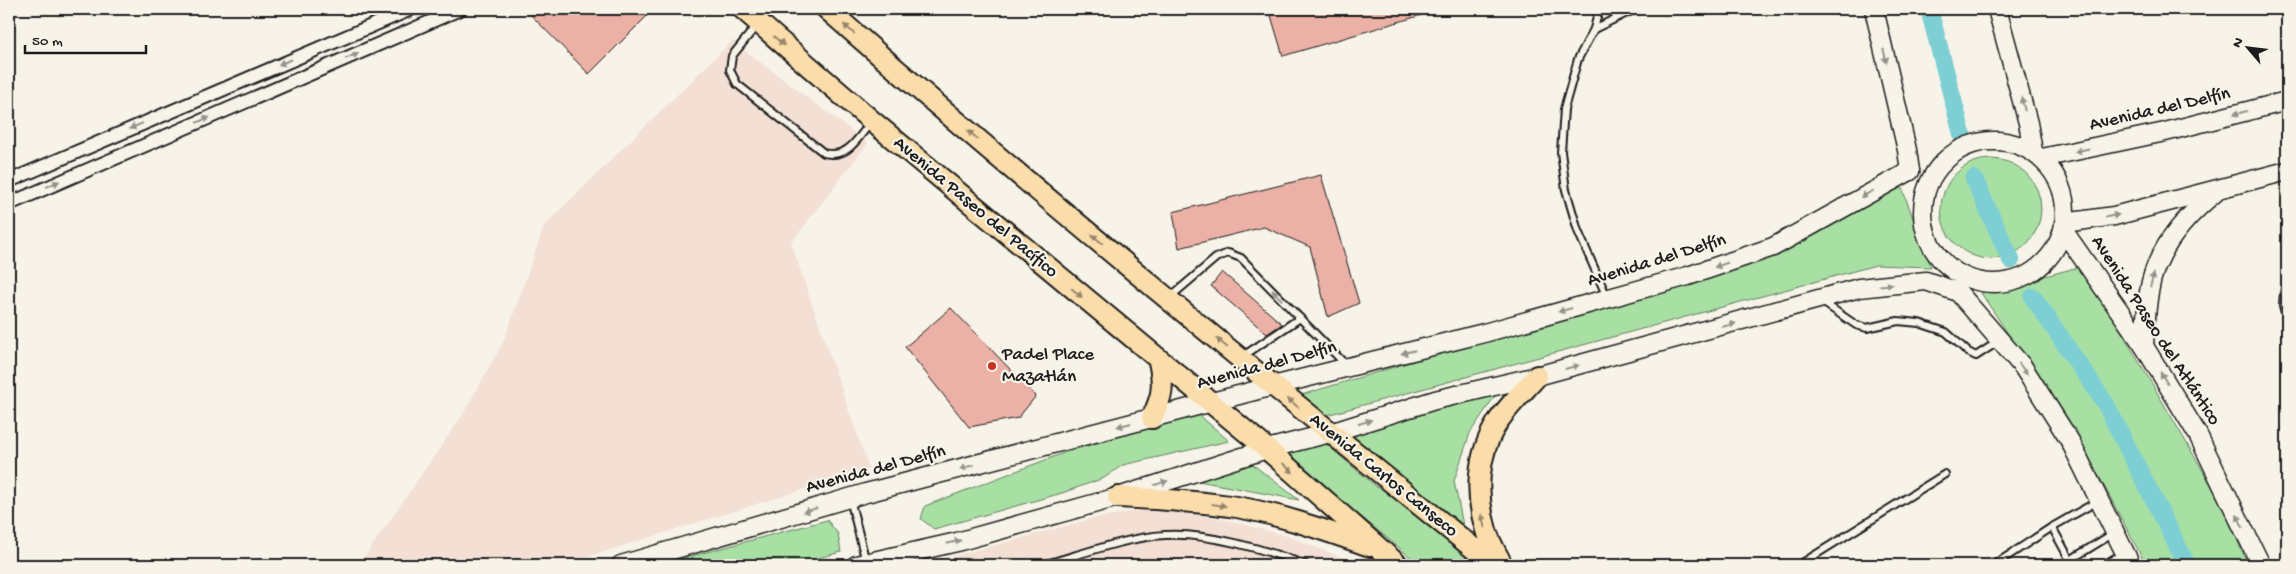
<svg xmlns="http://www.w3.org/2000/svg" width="2296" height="574" font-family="'Gochi Hand',sans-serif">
<rect width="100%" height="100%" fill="#f7f3e8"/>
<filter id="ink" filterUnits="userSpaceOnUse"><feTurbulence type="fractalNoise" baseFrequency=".02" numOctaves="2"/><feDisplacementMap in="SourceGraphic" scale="10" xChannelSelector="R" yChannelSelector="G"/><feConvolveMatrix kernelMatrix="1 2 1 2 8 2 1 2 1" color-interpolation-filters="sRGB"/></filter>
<g filter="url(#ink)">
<!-- built -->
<g fill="#f3dfd4">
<polygon points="732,41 868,143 791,243 869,469 561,565 359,565 462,416 504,341 544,226"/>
<polygon points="1151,508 1218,518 1288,536 1350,561 1356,565 921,565 1091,519"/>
</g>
<!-- green -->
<g fill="#a8e0a4" stroke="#627e60">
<circle cx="1991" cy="209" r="50"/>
<polygon points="1902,188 1931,267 1876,265 1323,416 1298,396 1775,252 1891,189"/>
<polygon points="2083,266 2220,500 2248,565 2146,565 2084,448 1981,293"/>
<polygon points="1499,390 1470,433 1454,481 1464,530 1343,437"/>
<polygon points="1198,414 1229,441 1123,465 1104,478 1062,493 934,529 921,519 925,506 1066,452"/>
<polygon points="1320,439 1377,487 1396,496 1480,565 1420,565 1282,452"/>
<polygon points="1247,460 1299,500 1188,479"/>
<polygon points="827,520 838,534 841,552 792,565 658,565"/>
</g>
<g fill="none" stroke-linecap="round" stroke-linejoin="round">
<!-- canal -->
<g stroke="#7dcfd4" stroke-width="18">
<polyline points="1929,9 1963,138"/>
<polyline points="1974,179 2011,260"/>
<polyline points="2033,297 2105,403 2187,565"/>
</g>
</g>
<!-- building -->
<g fill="#ebb1a6" stroke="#1c1c1c">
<polygon points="525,9 654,9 589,74"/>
<polygon points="1269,9 1432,9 1432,12 1283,56"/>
<polygon points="1321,175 1359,303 1328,317 1310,247 1264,227 1179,248 1173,212"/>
<polygon points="1222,272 1282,324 1267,334 1211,286"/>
<polygon points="951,308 1036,396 1018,418 969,427 905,347"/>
</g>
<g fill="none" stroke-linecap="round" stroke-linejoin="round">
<!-- lane casing -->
<g stroke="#1c1c1c" stroke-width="10">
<g id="lane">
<polyline points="1599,9 1594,29 1578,59 1564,109 1561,152 1566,190 1578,231 1607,297"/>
<path d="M 757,25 L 732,56 L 730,70 L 737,84 L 824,153 C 848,159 857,139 871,122"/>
<polyline points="1594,29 1629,12 1641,9"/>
<polyline points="1169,298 1216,258 1228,253 1241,258 1347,366"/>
<polyline points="1821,301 1856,325 1867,328 1898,321 1919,323 1946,332 1968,352 1976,356 1999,341"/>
<polyline points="1243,356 1300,318"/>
<polyline points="850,499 866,562"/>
<polyline points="2052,527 2070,560"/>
<polyline points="918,552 921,565"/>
<path d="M 1043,565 C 1079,555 1127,537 1165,535 C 1206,532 1267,550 1306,565"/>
<polyline points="1799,565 1945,474"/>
<polyline points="1994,565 2052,527 2098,501"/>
<polyline points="2062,565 2114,533"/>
<polyline points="2104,565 2123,553"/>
</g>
</g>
<!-- street casing -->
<g stroke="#1c1c1c" stroke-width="16">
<g id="street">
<polyline points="9,181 411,9"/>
<polyline points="9,204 460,9"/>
<polyline points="2287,292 2286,305 2287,309"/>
</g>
</g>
<!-- secondary casing -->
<g stroke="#1c1c1c" stroke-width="21">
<g id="secondary">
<polyline points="1874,9 1907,150 1910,171"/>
<polyline points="1997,9 2028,123 2033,151"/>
<circle cx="1994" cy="212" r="71"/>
<polyline points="2042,158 2165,132 2287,101"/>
<polyline points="2064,223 2114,216 2287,171"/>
<polyline points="2063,230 2144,346 2198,435 2261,565"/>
<polyline points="1958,292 2023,367 2070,441 2131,565"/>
<path d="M 2144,346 C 2145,328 2146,310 2149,292 C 2155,251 2185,217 2216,192"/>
<polyline points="621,565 866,493 1273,386 1484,333 1688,276 1773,247 1910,171"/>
<polyline points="856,565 957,542 1118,497 1267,449 1330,433 1435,400 1537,376 1859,288 1926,281 1958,292"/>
</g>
</g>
<!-- primary casing -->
<g stroke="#1c1c1c" stroke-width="24">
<g id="primary">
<polyline points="743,9 872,121 1267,449 1398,565"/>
<path d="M 827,9 C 1044,200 1269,383 1494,565"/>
<path d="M 1152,418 C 1163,396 1164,385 1159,361"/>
<path d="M 1118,497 C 1158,499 1198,501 1237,507 C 1283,515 1326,531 1370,546"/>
<path d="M 1502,565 C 1497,554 1489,542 1486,530 C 1475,494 1477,455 1497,423 C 1508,406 1524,391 1537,376"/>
</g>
</g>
<!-- lane -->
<use href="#lane" stroke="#f7f3e8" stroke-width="6"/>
<!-- street -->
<use href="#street" stroke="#f7f3e8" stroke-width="12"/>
<!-- secondary -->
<use href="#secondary" stroke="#f7f3e8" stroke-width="18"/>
<!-- primary -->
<use href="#primary" stroke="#fbddab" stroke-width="20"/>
</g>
<!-- one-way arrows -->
<defs><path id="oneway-solid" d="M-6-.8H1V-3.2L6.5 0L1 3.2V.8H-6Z" transform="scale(1.25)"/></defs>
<g fill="#97866b">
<use href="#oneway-solid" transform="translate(849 29) rotate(-139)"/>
<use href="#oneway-solid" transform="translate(779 41) rotate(41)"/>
<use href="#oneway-solid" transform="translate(973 135) rotate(-140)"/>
<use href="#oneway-solid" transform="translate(1097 239) rotate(-140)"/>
<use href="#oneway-solid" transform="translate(1077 293) rotate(40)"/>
<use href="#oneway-solid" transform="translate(1222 343) rotate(-140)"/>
<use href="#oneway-solid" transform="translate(1293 403) rotate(-141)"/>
<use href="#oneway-solid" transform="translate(1288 468) rotate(42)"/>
<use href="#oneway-solid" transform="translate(1219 505) rotate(8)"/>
<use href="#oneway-solid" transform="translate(1483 521) rotate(-104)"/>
</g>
<g fill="#94928c">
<use href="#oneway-solid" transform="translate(352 56) rotate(-23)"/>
<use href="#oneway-solid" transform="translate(1885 56) rotate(77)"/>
<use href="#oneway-solid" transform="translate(285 62) rotate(157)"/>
<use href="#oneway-solid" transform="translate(2023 104) rotate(-105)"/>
<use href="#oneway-solid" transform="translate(2240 113) rotate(165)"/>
<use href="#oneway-solid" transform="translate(203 120) rotate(-23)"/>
<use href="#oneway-solid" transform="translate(136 126) rotate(157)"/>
<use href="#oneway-solid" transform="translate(2082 150) rotate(168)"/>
<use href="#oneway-solid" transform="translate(53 184) rotate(-24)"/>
<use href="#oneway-solid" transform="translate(1867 194) rotate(151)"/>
<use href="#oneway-solid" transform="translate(2112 216) rotate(-11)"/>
<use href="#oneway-solid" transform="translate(1721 265) rotate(161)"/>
<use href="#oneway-solid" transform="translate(2152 280) rotate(-75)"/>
<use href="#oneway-solid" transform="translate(1886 285) rotate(-6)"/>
<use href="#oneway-solid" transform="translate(1277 295) rotate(-134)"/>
<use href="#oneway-solid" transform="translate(1565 310) rotate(164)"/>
<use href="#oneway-solid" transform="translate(1729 325) rotate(-15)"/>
<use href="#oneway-solid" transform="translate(1408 352) rotate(166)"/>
<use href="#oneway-solid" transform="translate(1572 367) rotate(-15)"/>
<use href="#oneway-solid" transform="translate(2023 369) rotate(54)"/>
<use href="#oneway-solid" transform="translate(2164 378) rotate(-121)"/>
<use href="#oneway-solid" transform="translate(1365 422) rotate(-17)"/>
<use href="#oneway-solid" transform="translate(1124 425) rotate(165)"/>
<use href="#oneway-solid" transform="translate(967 467) rotate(165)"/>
<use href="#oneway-solid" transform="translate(1161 483) rotate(-18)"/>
<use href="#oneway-solid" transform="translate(810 510) rotate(164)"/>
<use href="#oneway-solid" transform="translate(2240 521) rotate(-116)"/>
<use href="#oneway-solid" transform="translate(954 542) rotate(-14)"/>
</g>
</g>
<!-- markers -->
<circle fill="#c8321e" stroke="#f7f3e8" stroke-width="2" cx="992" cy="366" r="5"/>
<g text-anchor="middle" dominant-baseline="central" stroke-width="4.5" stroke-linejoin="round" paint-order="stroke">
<!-- street labels -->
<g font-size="19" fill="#1c1c1c" stroke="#f7f3e8">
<text transform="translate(2160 110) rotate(-13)">Avenida del Delfín</text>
<text transform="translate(975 208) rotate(40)">Avenida Paseo del Pacífico</text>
<text transform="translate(1657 261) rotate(-17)">Avenida del Delfín</text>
<text transform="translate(2155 331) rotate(57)">Avenida Paseo del Atlántico</text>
<text transform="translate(1267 366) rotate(-15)">Avenida del Delfín</text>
<text transform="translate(876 470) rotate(-15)">Avenida del Delfín</text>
<text transform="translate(1383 476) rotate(39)">Avenida Carlos Canseco</text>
</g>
<!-- poi labels -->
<g font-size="19" fill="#1c1c1c" stroke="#f7f3e8" text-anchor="start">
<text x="1002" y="355">Padel Place<tspan x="1002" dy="22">Mazatlán</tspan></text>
</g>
</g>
<!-- margin -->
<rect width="2296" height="574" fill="none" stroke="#f7f3e8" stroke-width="30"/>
<rect x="15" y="15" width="2266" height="544" fill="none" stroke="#1c1c1c" stroke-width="2" filter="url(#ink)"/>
<!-- north arrow -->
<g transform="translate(2248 48) rotate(298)" stroke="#f7f3e8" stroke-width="4" paint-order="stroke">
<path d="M0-4L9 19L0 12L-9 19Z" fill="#1c1c1c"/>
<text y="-8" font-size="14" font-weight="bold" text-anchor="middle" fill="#1c1c1c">N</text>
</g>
<!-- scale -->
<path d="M25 45v8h121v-8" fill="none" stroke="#1c1c1c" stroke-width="2.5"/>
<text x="32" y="45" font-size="15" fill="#1c1c1c" stroke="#f7f3e8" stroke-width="4" paint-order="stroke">50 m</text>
</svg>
